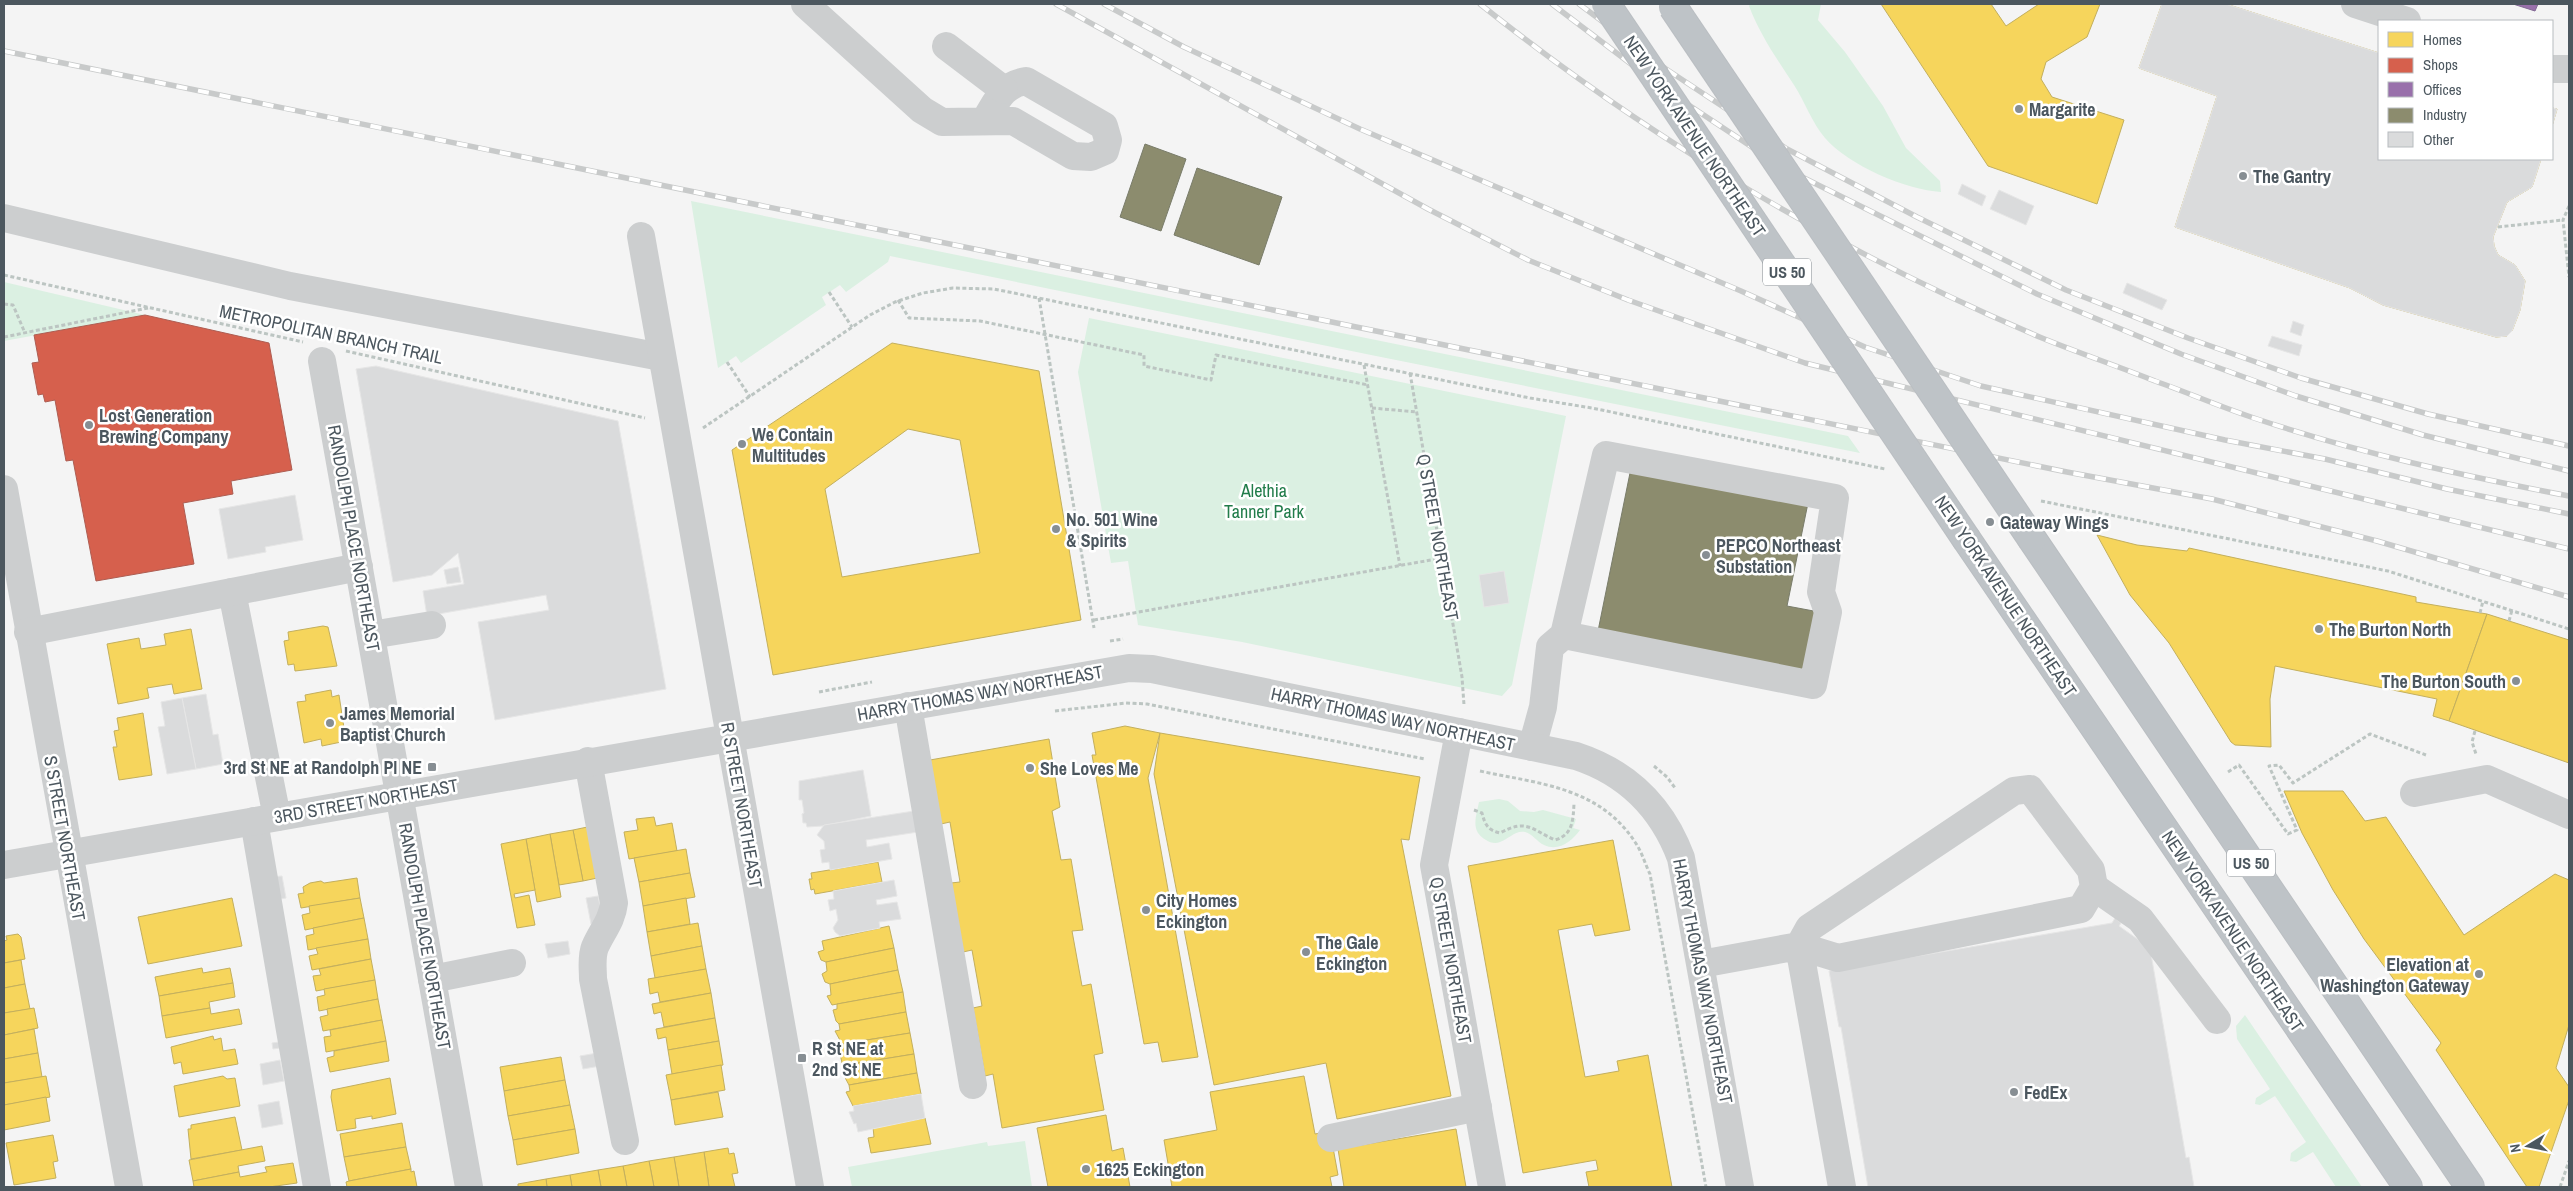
<svg xmlns="http://www.w3.org/2000/svg" width="2573" height="1191" font-family="'Archivo Narrow',sans-serif">
<rect width="100%" height="100%" fill="#f4f4f4"/>
<!-- green -->
<g fill="#dbf0e2">
<path d="M 1750,4 L 1821,4 L 1818,20 L 1845,52 L 1883,106 L 1906,148 L 1940,181 L 1941,192 C 1906,190 1848,165 1825,138 C 1812,123 1805,102 1794,85 C 1777,59 1760,35 1749,6 Z"/>
<polygon points="691,201 1848,436 1860,453 1371,355 890,256 888,262 846,292 840,285 822,297 826,305 741,363 736,356 718,368"/>
<polygon points="4,282 145,315 4,341"/>
<polygon points="1089,318 1566,416 1512,685 1502,696 1242,642 1138,625 1128,561 1111,563 1078,372"/>
<path d="M 1499,799 L 1508,801 L 1520,811 L 1534,812 L 1543,810 L 1576,819 L 1573,828 L 1580,830 C 1572,841 1559,852 1544,845 C 1537,842 1533,834 1525,832 C 1515,830 1509,839 1500,842 C 1496,844 1490,843 1486,840 C 1470,831 1476,817 1479,802 Z"/>
<polygon points="2245,1015 2362,1187 2336,1187 2313,1152 2296,1162 2290,1161 2291,1153 2306,1142 2275,1096 2260,1105 2255,1104 2256,1098 2270,1089 2237,1039 2236,1026"/>
<polygon points="1025,1141 1032,1187 852,1187 848,1167 987,1142 988,1146"/>
</g>
<!-- homes -->
<g fill="#f6d55c" stroke="#c3af5d" fill-rule="evenodd">
<polygon points="1881,4 1991,4 2006,26 2039,4 2100,4 2087,37 2046,62 2041,79 2052,97 2124,120 2097,204 1988,166"/>
<polygon points="2162,4 2226,4 2379,53 2379,145 2259,103 2242,159 2419,216 2436,165 2418,159 2541,159 2532,187 2507,202 2493,237 2494,246 2498,255 2515,265 2525,281 2520,310 2512,331 2507,336 2496,337 2383,305 2350,288 2175,227 2217,96 2139,68"/>
<polygon points="2552,108 2557,109 2552,126"/>
<path d="M 892,343 L 1039,371 L 1081,620 L 773,675 L 732,450 ZM 908,429 L 960,440 L 980,553 L 842,577 L 825,489 Z"/>
<polygon points="2097,535 2137,545 2187,551 2189,548 2416,597 2416,602 2487,614 2449,721 2433,716 2437,699 2275,666 2270,699 2271,747 2235,745 2231,742 2169,643 2130,595"/>
<polygon points="2487,614 2569,640 2569,763 2449,721"/>
<polygon points="323,626 328,627 337,666 295,671 294,664 288,665 284,641 289,640 288,632"/>
<polygon points="191,629 202,689 174,694 172,684 147,688 149,698 118,704 107,644 139,638 141,649 166,645 164,634"/>
<polygon points="331,690 332,697 339,695 346,741 322,746 321,739 304,743 297,702 306,701 305,695"/>
<polygon points="143,713 152,775 119,780 113,747 117,747 114,731 119,730 117,718"/>
<polygon points="1125,726 1160,733 1148,778 1198,1057 1162,1062 1158,1042 1144,1044 1092,755 1096,755 1092,733"/>
<polygon points="1160,733 1420,777 1409,840 1401,839 1451,1096 1337,1119 1326,1063 1214,1085 1154,774"/>
<polygon points="1049,739 1060,807 1052,811 1061,860 1071,859 1083,930 1072,931 1082,986 1091,984 1103,1053 1094,1055 1104,1110 1002,1128 993,1074 985,1076 973,1008 982,1006 972,950 963,952 951,883 960,882 950,822 941,824 930,760"/>
<polygon points="2284,791 2343,791 2365,821 2386,817 2464,935 2555,874 2569,880 2569,1025 2556,1068 2569,1087 2569,1100 2539,1187 2527,1187 2436,1050 2441,1043 2364,939 2333,890 2302,833"/>
<polygon points="654,817 656,826 672,823 677,851 629,859 624,832 638,830 636,819"/>
<polygon points="597,825 607,876 583,881 573,830"/>
<polygon points="573,830 583,881 559,885 550,834"/>
<polygon points="550,834 561,897 537,902 526,839"/>
<polygon points="526,839 535,890 514,894 515,898 529,895 535,925 517,928 501,844"/>
<polygon points="1613,840 1630,930 1595,936 1592,924 1558,930 1585,1077 1619,1071 1617,1061 1648,1055 1672,1187 1589,1187 1586,1172 1598,1170 1596,1160 1523,1173 1468,866"/>
<polygon points="686,849 690,873 639,882 634,858"/>
<polygon points="878,862 882,882 815,894 814,889 811,890 809,879 812,879 811,873"/>
<polygon points="690,873 695,897 643,906 639,882"/>
<polygon points="357,878 360,898 301,908 298,894 304,893 303,887 310,883 321,881 324,883"/>
<polygon points="232,898 242,946 148,964 138,917"/>
<polygon points="360,898 364,918 305,930 302,915 310,913 309,906"/>
<polygon points="686,898 690,924 647,932 643,906"/>
<polygon points="364,918 368,939 308,950 306,936 314,934 313,928"/>
<polygon points="698,923 702,946 651,956 647,932"/>
<polygon points="889,926 894,948 826,962 821,960 818,952 824,950 822,941"/>
<polygon points="18,934 21,937 25,959 4,963 4,941 7,940 6,936"/>
<polygon points="368,939 371,959 312,970 309,956 318,954 316,948"/>
<polygon points="702,946 706,969 655,978 651,956"/>
<polygon points="894,948 898,970 830,984 825,982 822,974 827,971 826,962"/>
<polygon points="371,959 375,980 316,991 313,976 321,975 319,969"/>
<polygon points="21,960 25,984 4,988 4,963"/>
<polygon points="202,968 203,973 230,968 233,983 159,996 155,977"/>
<polygon points="706,969 711,993 660,1002 658,992 650,994 648,979"/>
<polygon points="898,970 903,992 832,1005 827,996 831,995 830,984"/>
<polygon points="375,980 378,999 319,1011 317,997 325,995 324,989"/>
<polygon points="233,983 235,997 209,1002 210,1008 162,1016 159,996"/>
<polygon points="25,984 30,1009 4,1013 4,988"/>
<polygon points="903,992 906,1012 839,1024 836,1021 833,1010 837,1009 837,1004"/>
<polygon points="711,993 715,1018 664,1027 661,1012 654,1014 652,1004"/>
<polygon points="378,999 382,1020 323,1031 320,1017 328,1015 327,1009"/>
<polygon points="34,1008 38,1028 4,1035 4,1013"/>
<polygon points="210,1008 211,1014 239,1009 242,1024 166,1038 162,1016"/>
<polygon points="906,1012 910,1033 842,1044 835,1031 840,1030 839,1024"/>
<polygon points="715,1018 719,1041 668,1050 666,1037 658,1039 656,1029"/>
<polygon points="382,1020 386,1041 326,1052 324,1037 331,1036 330,1030"/>
<polygon points="34,1029 38,1053 4,1059 4,1035"/>
<polygon points="910,1033 914,1054 846,1065 845,1062 842,1063 839,1049 843,1049 842,1044"/>
<polygon points="213,1036 214,1040 221,1038 223,1051 235,1049 238,1064 183,1074 181,1062 174,1064 171,1047"/>
<polygon points="386,1041 389,1061 330,1072 327,1058 334,1056 334,1051"/>
<polygon points="719,1041 723,1065 672,1074 668,1050"/>
<polygon points="38,1053 42,1077 4,1083 4,1059"/>
<polygon points="914,1054 917,1073 849,1085 842,1072 847,1071 846,1065"/>
<polygon points="561,1057 565,1080 504,1091 500,1067"/>
<polygon points="721,1065 725,1090 671,1100 666,1075"/>
<polygon points="917,1073 921,1094 853,1106 846,1092 850,1091 849,1085"/>
<polygon points="46,1076 50,1097 4,1105 4,1083"/>
<polygon points="223,1076 227,1079 235,1078 240,1106 179,1117 174,1086"/>
<polygon points="1304,1076 1315,1134 1330,1131 1338,1175 1330,1177 1332,1187 1172,1187 1164,1140 1217,1130 1210,1092"/>
<polygon points="390,1078 396,1114 372,1119 372,1116 355,1119 356,1128 337,1131 331,1097 332,1090"/>
<polygon points="565,1080 570,1105 508,1116 504,1091"/>
<polygon points="718,1092 723,1117 675,1125 671,1100"/>
<polygon points="46,1097 50,1121 4,1130 4,1105"/>
<polygon points="570,1105 575,1129 513,1140 508,1116"/>
<polygon points="1106,1115 1112,1151 1123,1148 1130,1187 1048,1187 1037,1128"/>
<polygon points="235,1117 242,1150 191,1159 188,1129 191,1129 191,1125"/>
<polygon points="925,1118 931,1144 871,1153 868,1138 874,1137 873,1127"/>
<polygon points="402,1123 406,1147 344,1157 340,1134"/>
<polygon points="575,1129 579,1153 517,1165 513,1140"/>
<polygon points="1456,1129 1466,1187 1344,1187 1338,1149"/>
<polygon points="53,1135 58,1161 53,1162 56,1178 14,1185 6,1143"/>
<polygon points="262,1146 265,1161 238,1166 239,1172 193,1181 189,1160"/>
<polygon points="406,1147 411,1169 349,1181 344,1157"/>
<polygon points="728,1148 729,1154 734,1153 738,1173 732,1174 735,1187 709,1187 704,1152"/>
<polygon points="704,1152 709,1187 679,1187 674,1157"/>
<polygon points="674,1157 679,1187 654,1187 649,1161"/>
<polygon points="649,1161 654,1187 627,1187 623,1166"/>
<polygon points="293,1163 297,1183 269,1187 194,1187 193,1181 239,1172 240,1177 267,1172 265,1167"/>
<polygon points="623,1166 627,1187 601,1187 598,1170"/>
<polygon points="411,1169 411,1172 414,1171 417,1187 347,1187 346,1182 349,1181"/>
<polygon points="598,1170 601,1187 572,1187 570,1175"/>
<polygon points="570,1175 572,1187 547,1187 546,1179"/>
<polygon points="546,1179 547,1187 518,1187 518,1184"/>
</g>
<!-- shops -->
<polygon fill="#d6604d" stroke="#ad5d52" points="145,315 269,343 292,470 231,481 233,494 183,503 194,564 96,581 73,460 66,461 55,400 45,402 43,394 38,395 32,363 39,362 34,335"/>
<!-- offices -->
<polygon fill="#9970ab" stroke="#826894" points="2513,4 2538,4 2535,11"/>
<!-- industry -->
<g fill="#8c8c6e" stroke="#797c6a">
<polygon points="1145,144 1186,159 1161,231 1120,217"/>
<polygon points="1197,168 1282,197 1259,265 1174,235"/>
<polygon points="1631,468 1808,503 1787,606 1819,612 1807,673 1598,631"/>
</g>
<!-- building -->
<g fill="#dadbdc" stroke="#e6e6e6">
<polygon points="2162,4 2226,4 2379,53 2379,159 2541,159 2532,187 2507,202 2493,237 2494,246 2498,255 2515,265 2525,281 2520,310 2512,331 2507,336 2496,337 2383,305 2350,288 2175,227 2217,96 2139,68"/>
<polygon points="2552,108 2557,109 2552,126"/>
<polygon points="1962,184 1986,196 1982,206 1958,194"/>
<polygon points="1999,190 2034,206 2026,225 1990,209"/>
<polygon points="2127,283 2167,300 2162,310 2123,293"/>
<polygon points="2293,321 2304,325 2301,336 2290,332"/>
<polygon points="2272,336 2302,345 2299,356 2268,346"/>
<polygon points="376,366 618,421 666,689 495,720 478,622 549,610 546,595 427,616 423,591 464,584 458,553 432,575 393,582 356,369"/>
<polygon points="295,495 303,540 265,547 266,552 228,559 219,509"/>
<polygon points="458,567 461,582 447,584 444,570"/>
<polygon points="1504,571 1509,603 1484,607 1479,575"/>
<polygon points="206,694 213,735 218,734 223,764 196,769 182,698"/>
<polygon points="182,698 196,769 167,774 158,727 165,726 161,702"/>
<polygon points="863,770 871,816 822,826 807,827 806,823 803,823 802,814 804,813 802,800 799,800 799,781"/>
<polygon points="914,811 918,832 866,840 867,847 889,843 892,859 830,870 829,862 822,863 820,850 825,849 824,841 817,835 824,825"/>
<polygon points="282,876 286,898 274,900 270,877"/>
<polygon points="894,880 897,896 876,900 877,905 897,902 901,919 879,922 880,928 840,936 835,932 833,928 838,920 836,909 830,911 828,900 834,899 833,891"/>
<polygon points="598,896 603,921 591,924 586,898"/>
<polygon points="2115,918 2121,923 2119,926 2150,948 2186,1158 2189,1157 2194,1187 1868,1187 1841,1027 1839,1027 1829,971 2112,923"/>
<polygon points="568,941 570,954 548,958 545,944"/>
<polygon points="279,1042 280,1048 273,1049 272,1043"/>
<polygon points="603,1052 606,1065 583,1069 580,1056"/>
<polygon points="280,1060 284,1081 263,1085 260,1064"/>
<polygon points="921,1094 925,1118 858,1132 856,1123 854,1124 849,1112 854,1111 853,1106"/>
<polygon points="279,1101 283,1124 262,1128 258,1105"/>
</g>
<g fill="none" stroke-linecap="round" stroke-linejoin="round">
<!-- highway casing -->
<g stroke="#babec2" stroke-width="30">
<g id="highway">
<polyline points="2032,539 2470,1187"/>
<polyline points="1967,540 2408,1187"/>
</g>
</g>
<!-- path -->
<g stroke="#bcc5c2" stroke-width="3" stroke-dasharray="4 2.5" stroke-linecap="butt">
<polyline points="2569,206 2563,220 2569,277"/>
<polyline points="2498,227 2563,220"/>
<polyline points="4,275 303,342"/>
<polyline points="829,292 852,327"/>
<polyline points="1039,298 1094,628"/>
<polyline points="898,300 909,318 980,321 1144,355 1144,366 1211,380 1216,355 1368,385"/>
<polyline points="4,304 13,305 25,333"/>
<polyline points="4,337 148,308"/>
<polyline points="346,351 645,418"/>
<polyline points="727,362 750,397"/>
<polyline points="1364,365 1400,566"/>
<polyline points="1410,373 1462,677 1464,705"/>
<polyline points="1372,408 1417,412"/>
<polyline points="703,428 870,315 895,302 923,293 953,288 994,289 1530,398 1592,408 1885,469"/>
<polyline points="2041,501 2388,571 2569,629"/>
<polyline points="2480,613 2483,601"/>
<polyline points="1094,620 1442,558"/>
<polyline points="2509,621 2512,610"/>
<polyline points="1110,641 1123,639"/>
<polyline points="819,692 872,682"/>
<polyline points="1055,711 1126,703 1147,704 1425,759"/>
<polyline points="2475,731 2472,742 2476,754"/>
<polyline points="1654,766 1667,777 1675,788"/>
<path d="M 1480,771 C 1540,784 1599,787 1635,842 C 1642,852 1645,864 1650,874 L 1706,1187"/>
<polyline points="2228,772 2239,765 2288,834 2297,830 2269,766 2279,765 2293,783 2370,734 2426,755"/>
<path d="M 1474,810 L 1482,813 C 1485,825 1488,830 1500,833 C 1527,818 1532,830 1555,840 C 1573,835 1573,820 1574,804"/>
<polyline points="2560,1187 2569,1161"/>
</g>
<!-- minor -->
<g stroke="#cccecf" stroke-width="28">
<path d="M 805,4 L 922,110 L 942,122 L 1013,121 L 1073,156 L 1091,157 L 1105,151 L 1108,140 L 1104,126 L 1026,81 C 1002,85 997,101 985,120"/>
<polyline points="2355,4 2407,21"/>
<polyline points="946,46 1004,90"/>
<polyline points="2552,69 2569,69"/>
<polyline points="4,218 290,286 661,357"/>
<polyline points="641,236 810,1187"/>
<polyline points="322,361 469,1187"/>
<polyline points="4,489 129,1187"/>
<polyline points="232,592 277,817"/>
<polyline points="28,632 359,567"/>
<polyline points="371,635 432,625"/>
<polyline points="908,706 973,1085"/>
<polyline points="1459,732 1434,865 1492,1187"/>
<polyline points="1532,747 1543,707 1550,647 1564,635 1606,455 1835,498 1821,592 1828,612 1813,685 1564,635"/>
<path d="M 588,761 L 614,903 C 612,921 602,931 595,947 C 591,957 593,969 593,979 L 625,1141"/>
<polyline points="2414,793 2487,779 2569,815"/>
<polyline points="254,821 317,1187"/>
<path d="M 4,865 L 1129,668 L 1152,669 L 1576,756 C 1628,773 1662,807 1681,858 L 1740,1187"/>
<polyline points="2094,887 2140,919 2217,1020"/>
<polyline points="1701,964 1799,946 1838,958 2081,909 2094,887 2091,870 2030,789 2014,791 1809,928 1799,946 1842,1187"/>
<polyline points="432,979 512,963"/>
<polyline points="1331,1138 1478,1107"/>
</g>
<!-- highway -->
<use href="#highway" stroke="#bec3c7" stroke-width="28"/>
<!-- rail casing -->
<g stroke="#c8caca" stroke-width="5.5">
<g id="rail">
<polyline points="1056,4 1428,209 1528,260 1628,300 1805,363 2569,549"/>
<polyline points="1104,4 1184,47 1360,129 1741,291 1865,347 1981,386 2225,440 2325,459 2447,489 2569,514"/>
<path d="M 1480,4 C 1649,139 1841,253 2042,338 C 2079,353 2117,366 2155,381 C 2189,393 2223,408 2257,419 C 2359,453 2464,476 2569,496"/>
<polyline points="1552,4 1660,86 1782,167 2037,294 2181,354 2296,396 2423,435 2569,471"/>
<polyline points="1579,4 1666,69 1787,149 1917,217 2066,290 2188,338 2301,378 2428,414 2569,446"/>
<polyline points="4,51 2067,472 2212,499 2377,541 2569,597"/>
</g>
</g>
<!-- rail -->
<use href="#rail" stroke="#fff" stroke-width="4" stroke-dasharray="11" stroke-linecap="butt"/>
<!-- highway-bridge casing -->
<g stroke="#babec2" stroke-width="30" stroke-linecap="butt">
<g id="highway-bridge">
<polyline points="1606,4 1967,540"/>
<polyline points="1673,7 2032,539"/>
</g>
</g>
<!-- highway-bridge -->
<use href="#highway-bridge" stroke="#bec3c7" stroke-width="28"/>
</g>
<!-- markers -->
<g fill="#878e93" stroke="#fff" stroke-width="2">
<circle cx="2019" cy="109" r="5"/>
<circle cx="2243" cy="176" r="5"/>
<circle cx="89" cy="425" r="5"/>
<circle cx="742" cy="444" r="5"/>
<circle cx="1990" cy="522" r="5"/>
<circle cx="1056" cy="529" r="5"/>
<circle cx="1706" cy="555" r="5"/>
<circle cx="2319" cy="629" r="5"/>
<circle cx="2516" cy="681" r="5"/>
<circle cx="330" cy="723" r="5"/>
<rect x="427" y="762" width="10" height="10" rx="2.5"/>
<circle cx="1030" cy="768" r="5"/>
<circle cx="1146" cy="910" r="5"/>
<circle cx="1306" cy="952" r="5"/>
<circle cx="2479" cy="974" r="5"/>
<rect x="797" y="1053" width="10" height="10" rx="2.5"/>
<circle cx="2014" cy="1092" r="5"/>
<circle cx="1086" cy="1169" r="5"/>
</g>
<g text-anchor="middle" dominant-baseline="central" stroke-width="5" stroke-linejoin="round" paint-order="stroke">
<!-- shield labels -->
<g fill="#fff" stroke="#82898f" stroke-width="1">
<rect x="1763" y="258.5" width="48" height="27" rx="4"/>
<rect x="2227" y="849.5" width="48" height="27" rx="4"/>
</g>
<g font-size="16" font-weight="bold" fill="#4c575f">
<text x="1787" y="272">US 50</text>
<text x="2251" y="863">US 50</text>
</g>
<!-- poi labels -->
<g font-size="18" font-weight="bold" fill="#4c575f" stroke="#fff" text-anchor="start">
<text x="2029" y="109">Margarite</text>
<text x="2253" y="176">The Gantry</text>
<text x="99" y="415">Lost Generation<tspan x="99" dy="21">Brewing Company</tspan></text>
<text x="752" y="434">We Contain<tspan x="752" dy="21">Multitudes</tspan></text>
<text x="1066" y="519">No. 501 Wine<tspan x="1066" dy="21">&amp; Spirits</tspan></text>
<text x="2000" y="522">Gateway Wings</text>
<text x="1716" y="545">PEPCO Northeast<tspan x="1716" dy="21">Substation</tspan></text>
<text x="2329" y="629">The Burton North</text>
<text x="2506" y="681" text-anchor="end">The Burton South</text>
<text x="340" y="713">James Memorial<tspan x="340" dy="21">Baptist Church</tspan></text>
<text x="422" y="767" text-anchor="end">3rd St NE at Randolph Pl NE</text>
<text x="1040" y="768">She Loves Me</text>
<text x="1156" y="900">City Homes<tspan x="1156" dy="21">Eckington</tspan></text>
<text x="1316" y="942">The Gale<tspan x="1316" dy="21">Eckington</tspan></text>
<text x="2469" y="964" text-anchor="end">Elevation at<tspan x="2469" dy="21">Washington Gateway</tspan></text>
<text x="812" y="1048">R St NE at<tspan x="812" dy="21">2nd St NE</tspan></text>
<text x="2024" y="1092">FedEx</text>
<text x="1096" y="1169">1625 Eckington</text>
</g>
<!-- street labels -->
<g font-size="18" fill="#4c575f" stroke="#fff">
<text transform="translate(1695 136) rotate(56)">NEW YORK AVENUE NORTHEAST</text>
<text transform="translate(331 334) rotate(12)">METROPOLITAN BRANCH TRAIL</text>
<text transform="translate(1438 537) rotate(80)">Q STREET NORTHEAST</text>
<text transform="translate(354 538) rotate(80)">RANDOLPH PLACE NORTHEAST</text>
<text transform="translate(2006 596) rotate(56)">NEW YORK AVENUE NORTHEAST</text>
<text transform="translate(980 693) rotate(-10)">HARRY THOMAS WAY NORTHEAST</text>
<text transform="translate(1393 719) rotate(12)">HARRY THOMAS WAY NORTHEAST</text>
<text transform="translate(366 801) rotate(-10)">3RD STREET NORTHEAST</text>
<text transform="translate(742 805) rotate(80)">R STREET NORTHEAST</text>
<text transform="translate(65 838) rotate(80)">S STREET NORTHEAST</text>
<text transform="translate(2233 931) rotate(56)">NEW YORK AVENUE NORTHEAST</text>
<text transform="translate(425 936) rotate(80)">RANDOLPH PLACE NORTHEAST</text>
<text transform="translate(1451 960) rotate(80)">Q STREET NORTHEAST</text>
<text transform="translate(1703 981) rotate(79)">HARRY THOMAS WAY NORTHEAST</text>
</g>
<!-- park labels -->
<g font-size="18" fill="#217c4a" stroke="#fff">
<text x="1264" y="490">Alethia<tspan x="1264" dy="21">Tanner Park</tspan></text>
</g>
</g>
<!-- border -->
<rect width="2573" height="1191" fill="none" stroke="#4c575f" stroke-width="10"/>
<!-- legend -->
<rect x="2378" y="20" width="175" height="140" fill="#ffffff" stroke="#b7bcbf"/>
<rect x="2388" y="32" width="25" height="15" fill="#f6d55c" stroke="#b7bcbf"/>
<text x="2423" y="45" font-size="15" fill="#4c575f">Homes</text>
<rect x="2388" y="58" width="25" height="15" fill="#d6604d" stroke="#b7bcbf"/>
<text x="2423" y="70" font-size="15" fill="#4c575f">Shops</text>
<rect x="2388" y="82" width="25" height="15" fill="#9970ab" stroke="#b7bcbf"/>
<text x="2423" y="95" font-size="15" fill="#4c575f">Offices</text>
<rect x="2388" y="108" width="25" height="15" fill="#8c8c6e" stroke="#b7bcbf"/>
<text x="2423" y="120" font-size="15" fill="#4c575f">Industry</text>
<rect x="2388" y="132" width="25" height="15" fill="#dadbdc" stroke="#b7bcbf"/>
<text x="2423" y="145" font-size="15" fill="#4c575f">Other</text>
<!-- north arrow -->
<g transform="translate(2528 1146) rotate(260)" stroke="#ffffff" stroke-width="4" paint-order="stroke">
<path d="M0-4L9 19L0 12L-9 19Z" fill="#4c575f"/>
<text y="-8" font-size="14" font-weight="bold" text-anchor="middle" fill="#4c575f">N</text>
</g>
</svg>
